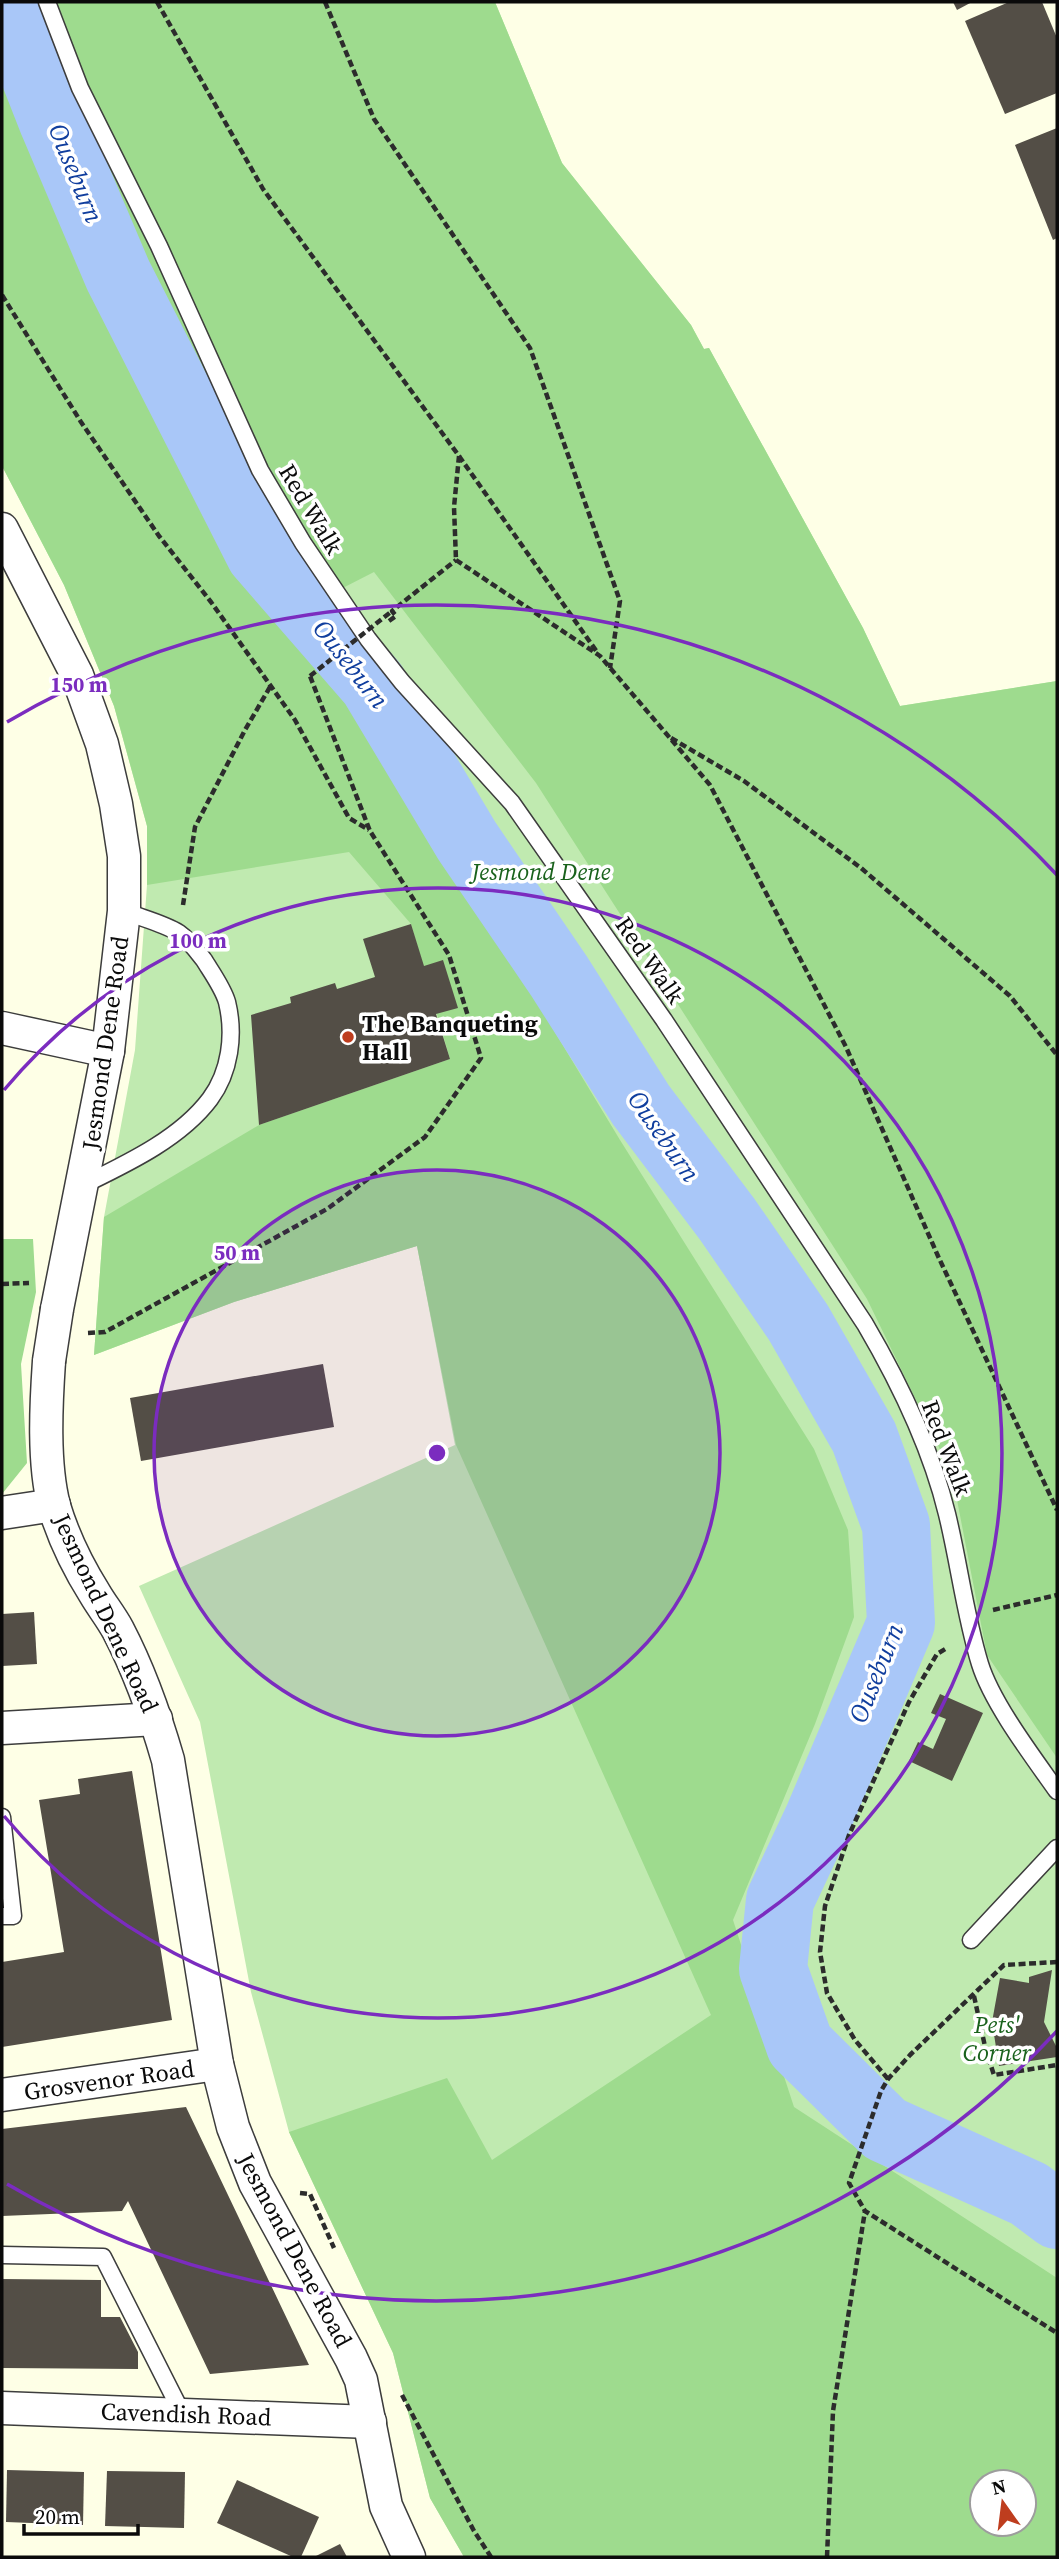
<svg xmlns="http://www.w3.org/2000/svg" width="1059" height="2559" font-family="'Source Serif 4',serif">
<rect width="100%" height="100%" fill="#feffe6"/>
<!-- green -->
<path fill="#c0eab0" fill-rule="evenodd" d="M 2,2 L 495,2 L 562,163 L 691,325 L 704,349 L 709,348 L 863,628 L 900,706 L 1057,681 L 1057,2557 L 464,2557 L 430,2498 L 393,2353 L 289,2132 L 251,1992 L 200,1722 L 139,1586 L 455,1445 L 417,1246 L 234,1302 L 94,1355 L 104,1217 L 135,1050 L 147,885 L 147,826 L 114,706 L 64,585 L 2,466 ZM 982,2482 L 1024,2482 L 1024,2524 L 982,2524 Z"/>
<!-- forest -->
<g fill="#9edb8e" fill-rule="evenodd">
<path d="M 2,2 L 495,2 L 562,163 L 691,325 L 704,349 L 709,348 L 863,628 L 900,706 L 1057,681 L 1057,1758 L 987,1655 L 952,1474 L 867,1299 L 536,783 L 374,572 L 288,616 L 364,715 L 620,1140 L 814,1449 L 848,1530 L 854,1617 L 815,1724 L 733,1920 L 794,2107 L 1057,2278 L 1057,2557 L 464,2557 L 430,2498 L 393,2353 L 289,2132 L 447,2078 L 492,2160 L 711,2015 L 456,1445 L 417,1246 L 234,1302 L 94,1355 L 104,1217 L 259,1125 L 450,1059 L 411,924 L 349,852 L 147,885 L 147,826 L 114,706 L 64,585 L 2,466 ZM 982,2482 L 1024,2482 L 1024,2524 L 982,2524 Z"/>
<polygon points="2,1239 33,1239 36,1292 21,1364 27,1463 2,1494"/>
</g>
<g fill="none" stroke-linecap="round" stroke-linejoin="round">
<!-- river -->
<polyline stroke="#a9c7f8" stroke-width="68" points="6,2 53,122 118,275 260,554 373,684 467,841 559,976 641,1105 727,1219 798,1322 864,1437 896,1525 901,1623 818,1819 780,1900 773,1969 800,2045 885,2129 1029,2194 1057,2215"/>
</g>
<!-- building -->
<g fill="#534e46">
<polygon points="953,2 972,2 957,10"/>
<polygon points="1009,2 1042,2 1057,38 1057,93 1005,114 965,21"/>
<polygon points="1057,128 1057,238 1053,240 1015,145"/>
<polygon points="411,924 424,966 443,960 458,1008 436,1014 450,1059 259,1125 251,1015 291,1003 290,997 335,983 337,989 375,977 363,939"/>
<polygon points="323,1364 334,1427 141,1461 130,1398"/>
<polygon points="34,1612 37,1664 2,1666 2,1614"/>
<polygon points="940,1694 983,1713 952,1781 909,1761 918,1742 933,1749 946,1719 931,1713"/>
<polygon points="132,1771 172,2020 2,2047 2,1962 64,1952 39,1800 80,1794 78,1779"/>
<polygon points="1052,1970 1044,2022 1057,2048 1057,2057 999,2066 992,2022 1000,1978 1029,1983 1029,1977"/>
<polygon points="186,2107 309,2365 210,2374 128,2201 122,2211 2,2216 2,2129"/>
<polygon points="2,2279 101,2280 101,2317 120,2317 138,2352 138,2369 2,2368"/>
<polygon points="7,2470 84,2472 83,2525 6,2522"/>
<polygon points="107,2471 185,2472 184,2528 105,2526"/>
<polygon points="237,2480 319,2517 301,2557 293,2557 217,2523"/>
<polygon points="340,2544 347,2557 314,2557"/>
</g>
<g fill="none" stroke-linecap="round" stroke-linejoin="round">
<!-- lane casing -->
<g stroke="#3d3d3d" stroke-width="19">
<g id="lane">
<path d="M 47,2 L 80,88 L 159,246 L 260,470 L 303,543 L 368,639 L 402,682 L 512,803 L 664,1020 L 865,1324 C 899,1382 931,1448 947,1514 C 959,1563 965,1615 980,1664 C 992,1703 1033,1757 1057,1791"/>
<path d="M 83,1185 C 126,1164 180,1139 210,1099 C 230,1072 235,1035 227,1002 C 223,988 212,973 204,960 C 197,951 189,940 179,933 C 163,923 141,918 124,911"/>
<polyline points="2,1817 13,1916 2,1916"/>
<polyline points="971,1940 1057,1848"/>
<polyline points="2,2255 103,2257 182,2413"/>
</g>
</g>
<!-- street casing -->
<g stroke="#3d3d3d" stroke-width="35">
<g id="street">
<polyline points="2,529 77,675 102,744 116,804 124,856 124,911 108,1051 57,1309"/>
<polyline points="2,1028 108,1051"/>
<path d="M 49,1361 C 46,1405 43,1463 54,1506 C 63,1536 78,1567 95,1594 C 102,1606 111,1617 118,1630 C 140,1672 155,1715 168,1760 L 217,2064 L 233,2127 L 255,2183 L 351,2358 L 361,2380 L 386,2506 L 409,2557"/>
<polyline points="2,1513 54,1505"/>
<polyline points="2,1728 156,1719"/>
<polyline points="2,2095 217,2064"/>
<polyline points="2,2408 370,2422"/>
</g>
</g>
<!-- path -->
<g stroke="#2c2c2c" stroke-width="4.5" stroke-dasharray="7 3.5" stroke-linecap="butt">
<polyline points="157,2 263,189 459,456 454,507 456,560"/>
<polyline points="325,2 374,119 530,348 620,601 610,668"/>
<polyline points="2,295 81,422 159,536 211,602 295,720 349,818 369,830"/>
<polyline points="459,456 597,652"/>
<polyline points="456,560 600,656 710,785 846,1047 938,1256 1057,1510"/>
<polyline points="389,621 396,616 392,611 456,560"/>
<polyline points="671,738 744,781 861,868 1010,996 1057,1055"/>
<polyline points="183,905 195,827 245,730 270,687"/>
<polyline points="2,1284 29,1283"/>
<polyline points="88,1333 105,1332 327,1209 425,1137 481,1058 449,955 370,831 310,676"/>
<polyline points="993,1610 1057,1595"/>
<polyline points="1057,1962 1004,1965 910,2055 888,2079 881,2091 849,2183 865,2211 1057,2333"/>
<polyline points="974,1996 986,2051 994,2075 1057,2065"/>
<polyline points="888,2079 855,2040 827,1993 820,1952 825,1906 849,1835 909,1702 937,1654 947,1648"/>
<polyline points="300,2193 310,2194 334,2248"/>
<polyline points="402,2395 474,2531 491,2557"/>
<polyline points="827,2557 833,2411 865,2211"/>
</g>
<!-- lane -->
<use href="#lane" stroke="#fff" stroke-width="16"/>
<!-- street -->
<use href="#street" stroke="#fff" stroke-width="32"/>
<!-- street-bridge casing -->
<g stroke="#3d3d3d" stroke-width="35" stroke-linecap="butt">
<polyline id="street-bridge" points="49,1361 57,1309"/>
</g>
<!-- path-bridge -->
<polyline stroke="#2c2c2c" stroke-width="4.5" stroke-dasharray="7 3.5" stroke-linecap="butt" points="310,676 392,611"/>
<!-- street-bridge -->
<use href="#street-bridge" stroke="#fff" stroke-width="32"/>
</g>
<!-- distance rings -->
<circle cx="437" cy="1453" r="283" fill="#7b2cbf" fill-opacity=".12"/>
<g fill="none" stroke="#7b2cbf" stroke-width="3.5">
<circle cx="437" cy="1453" r="283"/>
<path d="M4 1090A565 565 0 1 1 4 1816"/>
<path d="M1057 2031A848 848 0 0 1 7 2184M7 722A848 848 0 0 1 1057 875"/>
</g>
<!-- markers -->
<circle fill="#be3d1e" stroke="#fff" stroke-width="2.5" cx="348" cy="1037" r="7"/>
<g text-anchor="middle" dominant-baseline="central" stroke-width="7" stroke-linejoin="round" paint-order="stroke">
<!-- street labels -->
<g font-size="24" fill="#0a0a0a" stroke="#fff">
<text transform="translate(311 509) rotate(59)">Red Walk</text>
<text transform="translate(650 960) rotate(55)">Red Walk</text>
<text transform="translate(105 1043) rotate(-82)">Jesmond Dene Road</text>
<text transform="translate(947 1448) rotate(69)">Red Walk</text>
<text transform="translate(106 1613) rotate(65)">Jesmond Dene Road</text>
<text transform="translate(109 2080) rotate(-8)">Grosvenor Road</text>
<text transform="translate(295 2250) rotate(62)">Jesmond Dene Road</text>
<text transform="translate(186 2414) rotate(2)">Cavendish Road</text>
</g>
<!-- park labels -->
<g font-size="24" font-style="italic" fill="#19621c" stroke="#fff">
<text x="541" y="871">Jesmond Dene</text>
<text x="997" y="2024">Pets'<tspan x="997" dy="28">Corner</tspan></text>
</g>
<!-- poi labels -->
<g font-size="24" font-weight="bold" fill="#0a0a0a" stroke="#fff" text-anchor="start">
<text x="362" y="1023">The Banqueting<tspan x="362" dy="28">Hall</tspan></text>
</g>
<!-- water labels -->
<g font-size="26" font-style="italic" fill="#103e9e" stroke="#fff">
<text transform="translate(76 173) rotate(68)">Ouseburn</text>
<text transform="translate(351 664) rotate(52)">Ouseburn</text>
<text transform="translate(664 1136) rotate(55)">Ouseburn</text>
<text transform="translate(876 1673) rotate(-68)">Ouseburn</text>
</g>
</g>
<circle cx="437" cy="1453" r="10" fill="#7b2cbf" stroke="#fff" stroke-width="3.5"/>
<g font-size="21" text-anchor="middle" font-weight="bold" fill="#7b2cbf" stroke="#fff" stroke-width="7" stroke-linejoin="round" paint-order="stroke">
<text x="79" y="692">150 m</text>
<text x="198" y="948">100 m</text>
<text x="237" y="1260">50 m</text>
</g>
<!-- border -->
<rect width="1059" height="2559" fill="none" stroke="#0a0a0a" stroke-width="7"/>
<!-- north arrow -->
<g transform="translate(1003 2503) rotate(346)"><circle r="33" fill="#ffffff" stroke="#9d9d9d" stroke-width="2"/>
<path d="M0-5L12 26L0 18L-12 26Z" fill="#be3d1e"/>
<text y="-10" font-size="19" font-weight="bold" text-anchor="middle" fill="#0a0a0a">N</text>
</g>
<!-- scale -->
<path d="M24 2524v10h114v-10" fill="none" stroke="#0a0a0a" stroke-width="3.5"/>
<text x="35" y="2524" font-size="21" fill="#0a0a0a" stroke="#ffffff" stroke-width="5" paint-order="stroke">20 m</text>
</svg>
